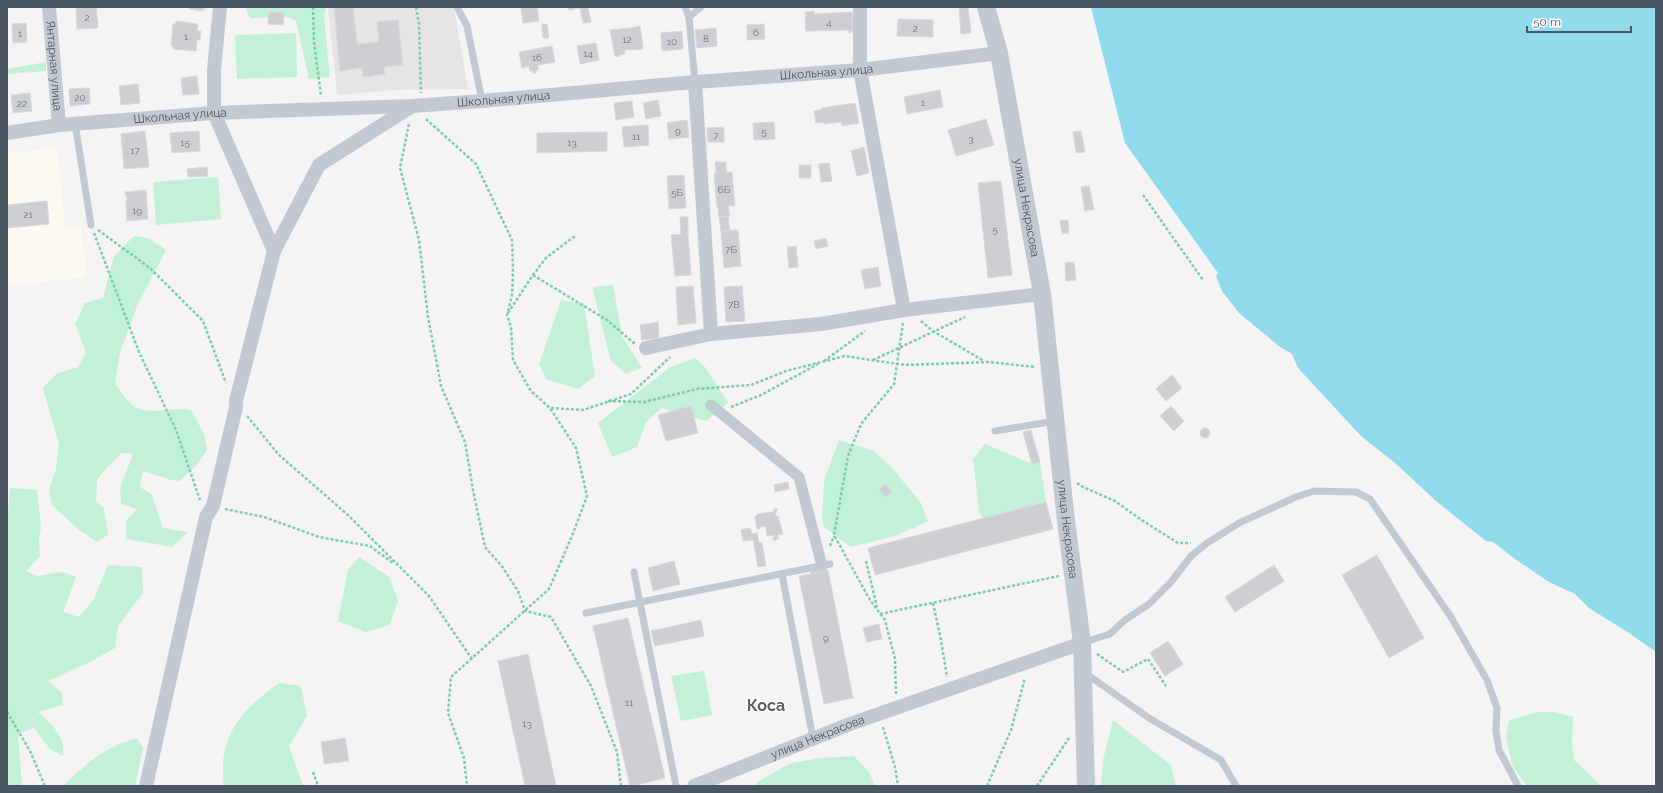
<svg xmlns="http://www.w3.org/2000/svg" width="1663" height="793" font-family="Raleway,sans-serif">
<rect width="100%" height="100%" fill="#f5f3f3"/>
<!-- commercial -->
<polygon fill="#fdf9ef" points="57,148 65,227 81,226 87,277 7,286 7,153"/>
<!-- education -->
<polygon fill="#e6e4e5" points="328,7 454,7 468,89 396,90 337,95"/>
<!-- green -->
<g fill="#c3f1d5">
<polygon points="245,7 326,7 324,16 330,77 309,79 296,21 289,17 250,18"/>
<polygon points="296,33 297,77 237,79 235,35"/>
<polygon points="46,62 46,71 7,74 7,69"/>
<polygon points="218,177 221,219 156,225 153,182"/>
<path d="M 134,236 L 148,238 L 166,250 L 137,306 L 120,353 L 115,383 C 119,389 129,404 135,407 C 153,416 172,406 191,410 L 204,434 L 207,450 L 196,466 L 179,481 L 171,480 L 143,471 L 140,487 L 152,495 L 163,528 L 188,532 L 172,547 L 126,539 L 126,521 L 137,509 L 121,504 L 120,488 L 133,454 L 122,453 L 107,467 L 97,480 L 96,502 L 104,508 L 108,535 L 97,542 L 78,529 L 52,505 L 49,490 L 56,469 L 59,445 L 43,388 L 56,374 L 78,367 L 86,352 L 75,324 L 85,303 L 103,298 L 114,256 Z"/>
<polygon points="613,285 622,336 642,368 626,374 611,361 594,294 593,287"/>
<polygon points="561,300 584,304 595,376 578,389 546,379 539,364"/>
<polygon points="695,358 705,367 728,403 706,421 662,408 646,422 637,447 612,457 598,423 669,368"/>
<polygon points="839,440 874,451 893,469 921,503 928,521 895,536 851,547 825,528 822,519 824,481"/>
<polygon points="985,444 1032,464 1040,462 1046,502 983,518 979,511 973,459"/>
<path d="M 10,488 L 37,490 L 41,527 L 39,540 L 40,556 L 26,571 L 37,576 L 63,572 L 76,577 L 63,612 L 79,617 L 94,599 L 108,565 L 142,567 L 143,593 L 118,626 L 115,648 L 88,663 L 48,681 L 62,693 L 63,705 L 38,712 C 51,724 66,736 63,756 L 50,749 L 34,728 L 18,734 L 22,786 L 7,786 L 7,524 Z"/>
<polygon points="359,557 389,577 398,600 390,625 365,632 338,621 348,570"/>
<polygon points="704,671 712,715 681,721 671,676"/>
<path d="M 279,683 L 301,686 L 307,716 L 289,746 L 303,786 L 224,786 C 217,737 241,710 279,683 Z"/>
<polygon points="1539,712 1555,712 1573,717 1572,742 1574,760 1601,786 1527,786 1513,767 1506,738 1509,720"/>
<polygon points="1113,720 1171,765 1176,786 1101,786 1103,760"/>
<path d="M 137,738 L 143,748 L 135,786 L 63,786 C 87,763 104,747 137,738 Z"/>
<polygon points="854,756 869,772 875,786 756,786 757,782 791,763 821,758"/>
</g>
<!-- water -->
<polygon fill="#90daee" points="1091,7 1656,7 1656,652 1629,633 1589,608 1575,594 1549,582 1515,559 1493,542 1486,541 1436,501 1395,463 1361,436 1298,368 1292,354 1280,347 1239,313 1222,291 1216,276 1218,273 1125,143"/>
<!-- building -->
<g fill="#cdcfd5" stroke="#d7d9de">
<polygon points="76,7 96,7 98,28 77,29"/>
<polygon points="186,7 205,7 205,9"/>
<polygon points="189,7 203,7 203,11 189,9"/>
<polygon points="334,7 353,7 357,44 379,42 377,22 398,20 403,65 384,67 385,74 363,77 362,68 340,71"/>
<polygon points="521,7 537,7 539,21 523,23"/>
<polygon points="568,7 588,7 591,22 583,23 580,8 569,10"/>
<polygon points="959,7 968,7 971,33 961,34"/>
<polygon points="814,11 814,14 852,12 853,31 851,31 851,33 849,33 849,30 806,31 805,12"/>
<polygon points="269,12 284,13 283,25 268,24"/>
<polygon points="898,19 933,20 933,37 897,36"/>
<polygon points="176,21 198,24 197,31 201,31 200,40 197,40 196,51 173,49 173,46 171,46 173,24 175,24"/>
<polygon points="26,23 27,42 13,43 12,24"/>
<polygon points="547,24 549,38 543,38 542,25"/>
<polygon points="764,24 765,39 747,40 747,25"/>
<polygon points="640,26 643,49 624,50 625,54 619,55 620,57 615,56 610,30 629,28 630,30 630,28"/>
<polygon points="716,28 717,46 697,48 695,30"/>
<polygon points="682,31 683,49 662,51 661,33"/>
<polygon points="596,43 599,60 580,64 577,46"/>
<polygon points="552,46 555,62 538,65 538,70 536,70 536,73 533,74 533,71 530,71 529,66 522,68 519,52"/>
<polygon points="197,76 199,94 183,95 181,78"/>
<polygon points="138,84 140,103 121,105 119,86"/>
<polygon points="89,88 90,104 70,106 69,89"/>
<polygon points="940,90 943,107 907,114 904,97"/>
<polygon points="30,93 32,111 13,113 11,95"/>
<polygon points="658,100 661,116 646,119 643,103"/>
<polygon points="632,101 634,117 616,120 614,103"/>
<polygon points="855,103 859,123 842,126 841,122 824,124 824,122 816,123 814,111 822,109 822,108"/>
<polygon points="986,119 994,145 956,156 948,130"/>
<polygon points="687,120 689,137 669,139 667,123"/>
<polygon points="774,122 775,139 754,140 753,123"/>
<polygon points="648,125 649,145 624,147 622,127"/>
<polygon points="724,127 724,142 708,142 707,128"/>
<polygon points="145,131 149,167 124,169 121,134"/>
<polygon points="199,131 200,151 172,153 170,133"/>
<polygon points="1081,131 1085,152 1076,153 1073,132"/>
<polygon points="607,132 607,151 537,153 537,133"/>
<polygon points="864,147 869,173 857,176 851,151"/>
<polygon points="715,162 726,162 726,172 732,172 735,206 728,206 730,216 719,217 718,207 717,207 714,173 716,173"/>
<polygon points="829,163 832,181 821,182 819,164"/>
<rect x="799" y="165" width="12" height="13"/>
<polygon points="207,167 208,176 188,177 187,169"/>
<polygon points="684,175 686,208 669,209 667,176"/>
<polygon points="1001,181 1012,275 988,278 978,183"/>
<polygon points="1089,186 1094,209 1085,211 1081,187"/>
<polygon points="146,190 148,219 127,221 126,201 127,201 127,195 125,195 125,192"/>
<polygon points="47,201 49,224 7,228 7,205"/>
<polygon points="728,216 730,231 721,231 719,217"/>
<polygon points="680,217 688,217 688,234 681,235"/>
<polygon points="1068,220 1069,233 1062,234 1060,221"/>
<polygon points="738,230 741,266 724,268 721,231"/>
<polygon points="688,234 691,275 675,276 671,235"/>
<polygon points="826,238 828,246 816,249 814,241"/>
<polygon points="796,246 798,267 789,268 787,247"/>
<polygon points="1074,262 1076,280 1066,281 1065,263"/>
<polygon points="878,267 881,286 865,289 861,270"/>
<polygon points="693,286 696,323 678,325 676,287"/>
<polygon points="742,286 745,321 726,322 724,287"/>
<polygon points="658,322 659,338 642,340 640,325"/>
<polygon points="1172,375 1182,388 1166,401 1156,389"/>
<polygon points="691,406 698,433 666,441 658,415"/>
<polygon points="1171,406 1184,421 1174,431 1160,416"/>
<circle cx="1205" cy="433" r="5"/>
<polygon points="1031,430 1040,462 1032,464 1023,432"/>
<polygon points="788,482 789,489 775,492 774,485"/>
<polygon points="885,484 892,492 885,497 879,489"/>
<polygon points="1046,502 1053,529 875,575 868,548"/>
<polygon points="775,508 778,509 775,514 776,516 778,516 783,534 777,535 779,538 774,541 772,538 774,538 774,535 767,536 766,526 760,527 759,529 757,529 755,517 758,514 773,512"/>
<polygon points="750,528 752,534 757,533 759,543 762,542 766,566 758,567 753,540 743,541 741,530"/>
<polygon points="1377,555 1424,638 1389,658 1342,575"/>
<polygon points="674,561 680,584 653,591 648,568"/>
<polygon points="817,564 819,572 828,570 853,698 824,704 799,576 811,574 809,565"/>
<polygon points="1274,565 1284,581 1235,612 1225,597"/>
<polygon points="628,618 665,778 632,786 630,786 593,626"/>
<polygon points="701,620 704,636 655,646 651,631"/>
<polygon points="879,624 882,639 867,642 863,628"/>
<polygon points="1168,641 1183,664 1165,676 1150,653"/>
<polygon points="528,654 556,786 525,786 498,661"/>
<polygon points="345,738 349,761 324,764 321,742"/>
</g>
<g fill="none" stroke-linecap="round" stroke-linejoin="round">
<!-- path -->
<g stroke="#7ad0a6" stroke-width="2.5" stroke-dasharray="3 2" stroke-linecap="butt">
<polyline points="313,7 314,42 321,96"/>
<polyline points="416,7 419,24 421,93"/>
<polyline points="426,119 476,164 512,240 513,271 512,295 507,315 511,327 513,360 531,391 550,408 576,448 587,496 572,536 549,589 451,677 448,713 464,758 467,786"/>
<polyline points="409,124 400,168 419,240 428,317 441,386 465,442 473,490 485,547 501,565 518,591 525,611 551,617 591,686 617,752 621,786"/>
<polyline points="1143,195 1203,280"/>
<polyline points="98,230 150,268 203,321 226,383"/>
<polyline points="94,233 139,352 176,430 200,500"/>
<polyline points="533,275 607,320 635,344"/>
<polyline points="508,313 533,275 546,258 575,236"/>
<polyline points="921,321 933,331 984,361"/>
<polyline points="873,360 965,317"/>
<polyline points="824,361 865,331"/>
<polyline points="608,401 644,402 697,389 751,385 786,371 845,356 905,365 989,362 1035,367"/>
<polyline points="731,407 761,395 818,364"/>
<polyline points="551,408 583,410 631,394 670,357"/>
<polyline points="247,416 279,455 348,515 429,596 472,659"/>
<polyline points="1077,483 1083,487 1115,501 1140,519 1178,543 1191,543"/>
<polyline points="225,509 264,517 319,537 370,546 393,563"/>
<polyline points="830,546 834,536"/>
<polyline points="866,561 877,607"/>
<polyline points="933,603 941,640 947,677"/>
<polyline points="880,614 1059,576"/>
<polyline points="1097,654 1123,672 1148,659 1166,686"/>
<polyline points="896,694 895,659 885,620 870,600 834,535 848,456 861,424 894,384 903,323"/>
<polyline points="7,712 30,751 45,786"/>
<polyline points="883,727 895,767 898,786"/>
<polyline points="313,772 318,786"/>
<polyline points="987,786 1011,730 1025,678"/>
<polyline points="1037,786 1069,738"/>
</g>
<!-- service -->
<g stroke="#c1cad2" stroke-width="7">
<polyline points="457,7 467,26 482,101"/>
<polyline points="685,7 689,17 695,82"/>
<polyline points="689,17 701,7"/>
<polyline points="75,123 91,225"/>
<polyline points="995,431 1055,421"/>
<polyline points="634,572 676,786"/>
<polyline points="782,574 813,738"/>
<polyline points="586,613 830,564"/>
<polyline points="1082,643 1110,634 1125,620 1149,604 1171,582 1191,556 1207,543 1239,523 1296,497 1314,491 1356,492 1370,499 1451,617 1487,680 1497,708 1496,731 1499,750 1518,786"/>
<polyline points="1085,673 1149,718 1221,760 1236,786"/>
</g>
<!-- pedestrian -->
<polyline stroke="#c1cad2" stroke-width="11" points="711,405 799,477 822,566"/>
<!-- minor -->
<g stroke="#c1cad2" stroke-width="14">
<path id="s1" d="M 49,7 L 59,125"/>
<polyline points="220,7 214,70 214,113 274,251"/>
<polyline points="860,7 860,70 904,310"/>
<polyline points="695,82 711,334"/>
<path id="s2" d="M 7,133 L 59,125 L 214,113 L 412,106 L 482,101 L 695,82 L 860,70 L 999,53"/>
<polyline points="646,348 711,334 821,324 904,310 1042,294"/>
<polyline points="146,786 206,517 213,506 236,407 236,401 274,251 319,165 412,106"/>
<path id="s3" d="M 694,786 L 850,724 L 1082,643"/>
</g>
<!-- tertiary -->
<path stroke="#c1cad2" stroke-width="18" id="s4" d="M 986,7 L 999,53 L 1042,294 L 1066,521 L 1082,643 L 1086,786"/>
</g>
<g text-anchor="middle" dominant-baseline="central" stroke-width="3" stroke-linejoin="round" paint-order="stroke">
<!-- number labels -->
<g font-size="10" fill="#6b747e">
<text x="87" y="17">2</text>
<text x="829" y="22">4</text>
<text x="915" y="28">2</text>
<text x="756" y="32">6</text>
<text x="20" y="33">1</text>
<text x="186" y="36">1</text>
<text x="706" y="38">8</text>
<text x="627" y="39">12</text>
<text x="672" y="41">10</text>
<text x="588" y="53">14</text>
<text x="537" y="57">16</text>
<text x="80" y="97">20</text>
<text x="923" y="102">1</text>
<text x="22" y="103">22</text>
<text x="678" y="130">9</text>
<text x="764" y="131">5</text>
<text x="716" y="135">7</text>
<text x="636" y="136">11</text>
<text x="971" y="138">3</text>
<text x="185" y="142">15</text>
<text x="572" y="142">13</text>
<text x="135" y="150">17</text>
<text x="724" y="189">6Б</text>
<text x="677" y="192">5Б</text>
<text x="137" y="210">19</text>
<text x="28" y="214">21</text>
<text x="995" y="229">5</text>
<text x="731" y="249">7Б</text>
<text x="734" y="304">7В</text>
<text x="826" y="637">9</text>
<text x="629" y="702">11</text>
<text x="527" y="723">13</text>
</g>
<!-- street labels -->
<g font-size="12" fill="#4a5661" stroke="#fff">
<text stroke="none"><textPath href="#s1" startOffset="59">Янтарная улица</textPath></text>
<text stroke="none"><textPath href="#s2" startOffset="822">Школьная улица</textPath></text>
<text stroke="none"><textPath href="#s2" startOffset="498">Школьная улица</textPath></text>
<text stroke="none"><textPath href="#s2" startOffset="174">Школьная улица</textPath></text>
<text stroke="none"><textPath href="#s4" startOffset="205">улица Некрасова</textPath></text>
<text stroke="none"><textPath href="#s4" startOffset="529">улица Некрасова</textPath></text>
<text stroke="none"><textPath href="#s3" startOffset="133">улица Некрасова</textPath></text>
</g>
<!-- district labels -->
<g font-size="16" font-weight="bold" fill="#5f6368" stroke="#fff">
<text x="766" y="705">Коса</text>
</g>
</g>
<!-- border -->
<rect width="1663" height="793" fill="none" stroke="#4a5661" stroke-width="16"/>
<!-- scale -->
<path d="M1527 26v6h104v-6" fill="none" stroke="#4a5661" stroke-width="2"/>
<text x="1533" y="26" font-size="12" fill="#4a5661" stroke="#ffffff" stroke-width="3" paint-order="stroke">50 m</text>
</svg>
